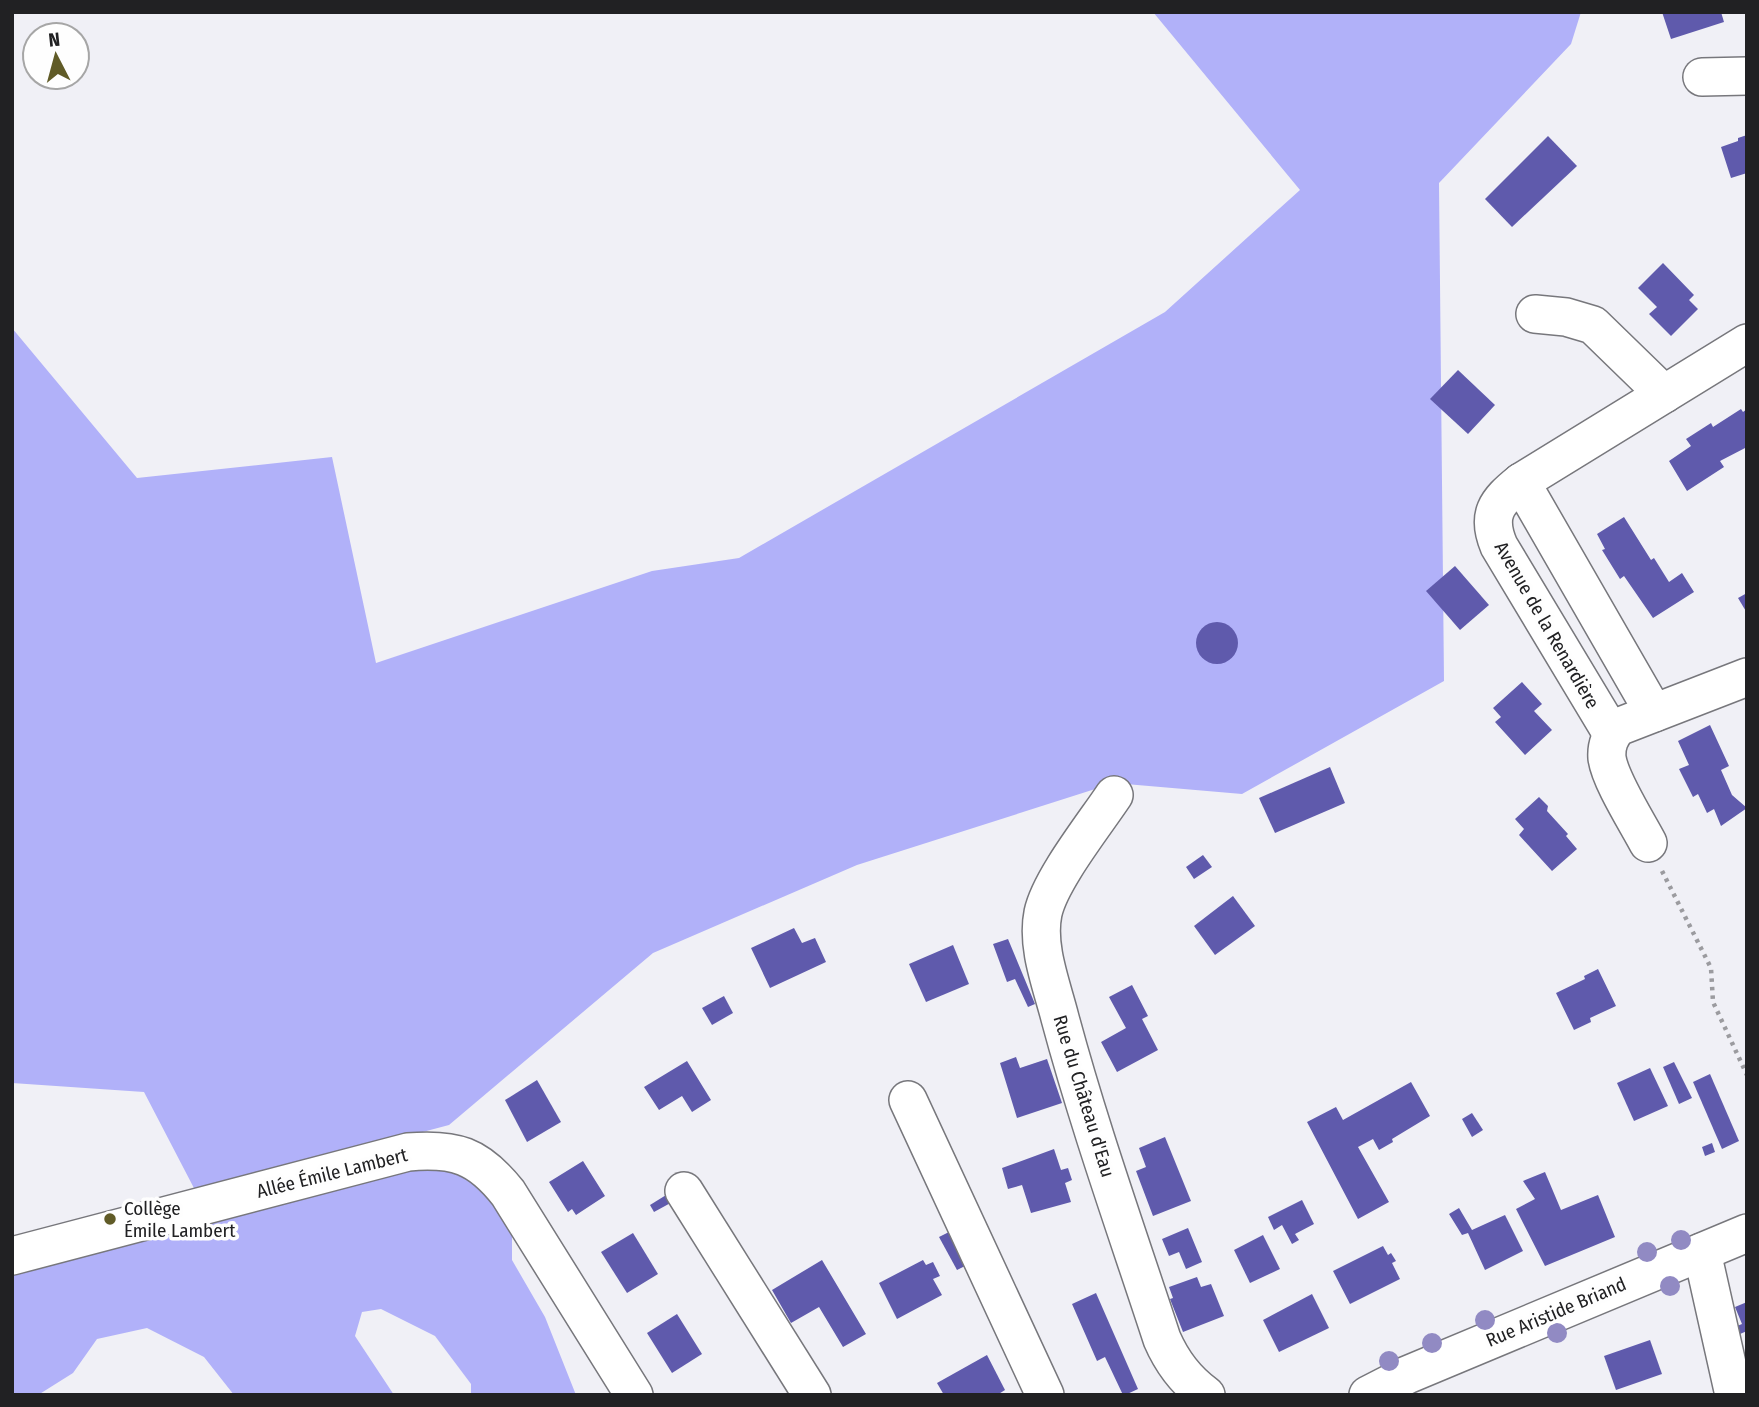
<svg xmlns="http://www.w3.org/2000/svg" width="1759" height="1407" font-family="'Fira Sans Condensed',sans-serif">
<rect width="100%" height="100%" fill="#f0f0f6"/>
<!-- forest -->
<g fill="#b1b1f9">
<polygon points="1153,12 1581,12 1571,44 1439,183 1444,681 1242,794 1114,783 857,865 653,953 449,1125 196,1192 144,1092 12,1083 12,328 137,478 332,457 376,663 652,571 739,558 1165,312 1300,190"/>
<polygon points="463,1154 512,1233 512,1260 545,1317 576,1395 471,1395 471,1384 435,1336 381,1309 362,1312 355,1336 394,1395 234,1395 204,1357 147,1328 97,1339 73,1373 38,1395 12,1395 12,1272"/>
</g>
<!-- building -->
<g fill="#5f5aac">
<polygon points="1662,12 1721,12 1724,22 1671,39"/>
<polygon points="1747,135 1747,173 1731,178 1721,147 1738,141 1738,138"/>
<polygon points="1548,136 1577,166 1512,227 1485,199"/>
<polygon points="1663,263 1694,295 1689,300 1698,309 1671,336 1649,314 1657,307 1638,288"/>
<polygon points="1458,370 1495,405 1468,434 1430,399"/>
<polygon points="1741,409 1743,412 1747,409 1747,447 1720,461 1724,467 1687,491 1669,461 1691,446 1686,439 1711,423 1713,427"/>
<polygon points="1624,517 1651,560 1654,558 1669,582 1682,573 1694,592 1653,618 1624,576 1620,579 1602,550 1605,549 1597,534"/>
<polygon points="1455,566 1489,605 1460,630 1426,591"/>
<polygon points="1747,593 1747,613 1738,598"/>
<circle cx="1217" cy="643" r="21"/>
<polygon points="1522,682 1542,704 1534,711 1552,730 1525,755 1495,722 1501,717 1493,708"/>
<polygon points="1710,725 1729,766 1721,770 1732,795 1747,808 1721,826 1714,809 1707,813 1698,794 1693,797 1679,769 1689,765 1678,741"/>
<polygon points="1330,767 1345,803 1275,833 1259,798"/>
<polygon points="1539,797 1548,806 1547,811 1568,834 1566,836 1577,849 1552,871 1519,835 1524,829 1515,819"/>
<polygon points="1203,855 1212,867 1194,879 1186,867"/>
<polygon points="1233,896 1255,926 1215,955 1194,926"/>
<polygon points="794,928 802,943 815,938 826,962 770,988 751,948"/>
<polygon points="1008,939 1035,1004 1028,1007 1015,979 1007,982 993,944"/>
<polygon points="953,945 969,984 926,1002 909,964"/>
<polygon points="1598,969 1616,1006 1590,1018 1591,1022 1574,1030 1556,993 1585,979 1584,976"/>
<polygon points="1132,985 1148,1016 1142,1019 1158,1050 1117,1072 1101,1042 1126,1028 1109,997"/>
<polygon points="724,996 733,1013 712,1025 702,1008"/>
<polygon points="1016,1057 1020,1068 1047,1059 1062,1103 1017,1118 1000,1063"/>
<polygon points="687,1061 711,1100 692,1112 682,1096 659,1110 644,1087"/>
<polygon points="1674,1062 1692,1098 1679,1104 1663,1067"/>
<polygon points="1650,1068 1668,1106 1634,1121 1617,1083"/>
<polygon points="1710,1074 1739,1141 1722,1149 1693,1082"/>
<polygon points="537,1080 561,1122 527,1142 505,1100"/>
<polygon points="1411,1082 1430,1116 1392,1139 1393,1142 1379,1150 1373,1139 1358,1147 1389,1202 1358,1219 1307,1122 1336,1107 1343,1120"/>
<polygon points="1472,1113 1483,1130 1472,1137 1462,1119"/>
<polygon points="1165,1137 1191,1201 1153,1216 1136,1171 1146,1167 1139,1148"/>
<polygon points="1712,1143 1715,1152 1705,1156 1702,1147"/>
<polygon points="1054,1149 1061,1170 1068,1168 1072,1180 1065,1183 1071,1202 1031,1213 1022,1185 1008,1189 1002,1168"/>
<polygon points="583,1161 605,1196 576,1215 572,1209 568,1212 549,1182"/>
<polygon points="1545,1172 1561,1210 1598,1195 1615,1237 1545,1266 1516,1209 1535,1199 1523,1181"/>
<polygon points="671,1192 676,1200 654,1212 650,1205"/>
<polygon points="1302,1200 1314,1224 1295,1234 1299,1240 1292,1244 1282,1225 1274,1230 1268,1217"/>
<polygon points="1459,1208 1472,1230 1505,1215 1523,1251 1485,1270 1468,1233 1462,1235 1449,1214"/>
<polygon points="1188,1228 1202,1262 1186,1269 1179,1252 1169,1256 1162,1239"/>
<polygon points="951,1231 969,1264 957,1270 939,1237"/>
<polygon points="633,1233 658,1274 627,1293 601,1252"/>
<polygon points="1263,1235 1280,1269 1250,1283 1234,1250"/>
<polygon points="1383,1246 1388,1255 1391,1253 1396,1261 1392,1263 1400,1279 1350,1304 1333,1271"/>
<polygon points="822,1260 866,1334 843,1347 819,1307 791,1323 772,1290"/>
<polygon points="923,1260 926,1265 933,1262 940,1276 933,1279 942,1295 897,1319 879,1283"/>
<polygon points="1197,1277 1201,1287 1211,1284 1224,1316 1183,1332 1170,1299 1173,1298 1169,1287"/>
<polygon points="1096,1293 1138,1389 1125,1395 1123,1395 1105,1357 1097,1361 1072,1304"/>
<polygon points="1312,1294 1329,1328 1279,1352 1263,1320"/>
<polygon points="1747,1302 1747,1331 1740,1334 1737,1326 1742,1324 1735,1307"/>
<polygon points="677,1314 702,1354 672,1373 647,1333"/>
<polygon points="1650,1340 1662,1374 1616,1390 1604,1356"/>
<polygon points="987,1355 1005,1390 997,1395 944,1395 937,1383"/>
</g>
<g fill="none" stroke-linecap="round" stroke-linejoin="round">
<!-- minor casing -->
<g stroke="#77777c" stroke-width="40">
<g id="minor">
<polyline points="1702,77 1747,76"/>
<polyline points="1535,314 1566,317 1593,325 1664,394"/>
<polyline points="1521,482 1747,343"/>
<path d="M 1612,734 L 1499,546 C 1486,515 1496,502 1521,482 L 1654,713"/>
<path d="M 1114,795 C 1094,825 1050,880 1043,913 C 1036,947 1052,986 1060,1018 C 1089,1126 1127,1232 1162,1339 C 1172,1362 1185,1380 1206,1395"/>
<path d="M 1648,843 C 1637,822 1610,780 1607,758 C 1606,745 1610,736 1618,727 L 1747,677"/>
<polyline points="908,1100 1045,1395"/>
<polyline points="684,1191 812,1395"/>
<polyline points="1702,1252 1734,1395"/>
<path d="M 12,1256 L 408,1152 C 455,1148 478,1155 508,1193 L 634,1395"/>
<polyline points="1368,1395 1407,1375 1747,1233"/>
</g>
</g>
<!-- path -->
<polyline stroke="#9b9b9f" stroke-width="4.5" stroke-dasharray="3.5 5" stroke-linecap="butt" points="1662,871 1711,968 1713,1002 1747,1075"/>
<!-- minor -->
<use href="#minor" stroke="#fff" stroke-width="37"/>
</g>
<!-- trees -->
<g fill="#918ac3">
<circle cx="1681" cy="1240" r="10"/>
<circle cx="1647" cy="1252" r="10"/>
<circle cx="1670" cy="1286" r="10"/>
<circle cx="1485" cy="1320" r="10"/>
<circle cx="1557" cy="1333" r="10"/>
<circle cx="1432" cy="1343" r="10"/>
<circle cx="1389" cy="1361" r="10"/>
</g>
<!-- markers -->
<circle fill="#605b27" stroke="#fefefe" stroke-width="2.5" cx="110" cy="1219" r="7"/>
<g text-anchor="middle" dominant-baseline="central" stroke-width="7" stroke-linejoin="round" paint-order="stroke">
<!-- street labels -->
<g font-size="19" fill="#212123" stroke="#fefefe">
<text transform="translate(1547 625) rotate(60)">Avenue de la Renardière</text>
<text transform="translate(1084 1096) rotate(73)">Rue du Château d'Eau</text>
<text transform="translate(332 1173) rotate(-14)">Allée Émile Lambert</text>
<text transform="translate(1556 1312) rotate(-23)">Rue Aristide Briand</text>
</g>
<!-- poi labels -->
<g font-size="19" fill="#212123" stroke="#fefefe" text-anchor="start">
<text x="124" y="1208">Collège<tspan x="124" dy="22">Émile Lambert</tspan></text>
</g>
</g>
<!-- border -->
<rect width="1759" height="1407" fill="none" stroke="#212123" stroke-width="28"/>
<!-- north arrow -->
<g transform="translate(56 56) rotate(354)"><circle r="33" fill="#fefefe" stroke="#a6a6a6" stroke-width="2"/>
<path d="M0-5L12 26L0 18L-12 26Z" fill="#605b27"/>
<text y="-10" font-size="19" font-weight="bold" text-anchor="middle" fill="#212123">N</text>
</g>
</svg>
